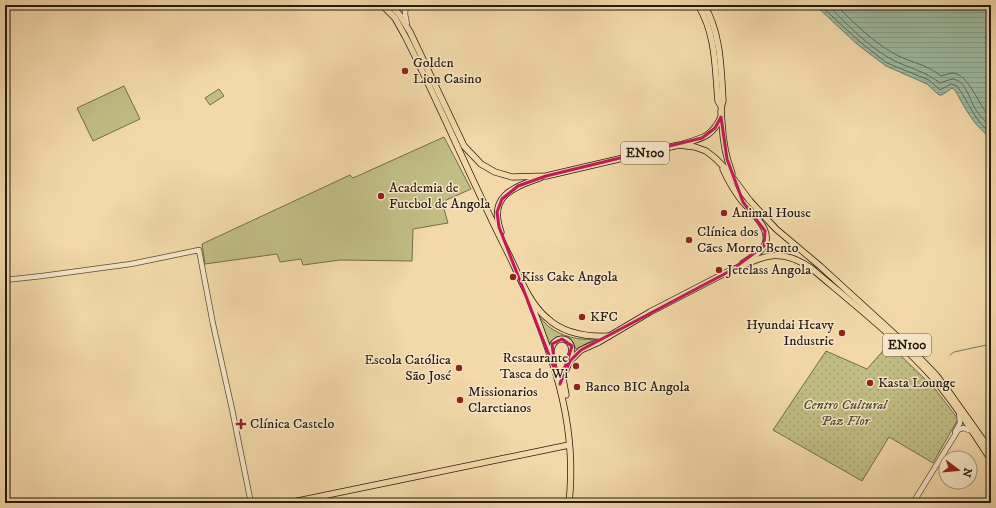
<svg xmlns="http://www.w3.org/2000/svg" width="996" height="508" font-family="'IM FELL DW Pica',serif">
<defs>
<pattern id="park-dots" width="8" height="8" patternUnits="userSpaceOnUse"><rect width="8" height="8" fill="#c0be84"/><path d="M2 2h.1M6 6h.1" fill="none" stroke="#a5a371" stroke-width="1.8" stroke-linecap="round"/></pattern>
<pattern id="water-rules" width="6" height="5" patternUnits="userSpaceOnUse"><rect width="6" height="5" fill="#9dbba2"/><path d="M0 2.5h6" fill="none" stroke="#87a08b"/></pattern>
</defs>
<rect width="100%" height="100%" fill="#f3d9a9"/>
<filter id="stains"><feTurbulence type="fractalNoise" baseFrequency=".005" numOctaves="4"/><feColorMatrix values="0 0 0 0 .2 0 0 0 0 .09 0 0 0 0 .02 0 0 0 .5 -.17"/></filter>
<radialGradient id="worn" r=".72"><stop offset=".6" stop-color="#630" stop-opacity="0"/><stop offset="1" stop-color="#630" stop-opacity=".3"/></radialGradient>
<!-- grass -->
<g fill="#c0be84" stroke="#736c4c">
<polygon points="124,86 140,119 93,141 77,108"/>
<polygon points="219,89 224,96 210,105 205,98"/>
<polygon points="444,137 471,189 442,202 448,223 413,229 412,261 340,260 303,265 301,259 280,262 277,254 205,264 202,244 350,175 353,178"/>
<path d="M 537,314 C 540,318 544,322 548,326 C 560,336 580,341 595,339 L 576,349 L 573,342 L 566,336 L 556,337 L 549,343 Z"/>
</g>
<!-- park -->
<polygon fill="url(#park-dots)" stroke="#736c4c" points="889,344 935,389 958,419 933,463 889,437 862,481 773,430 826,351 867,369"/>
<!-- water -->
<path fill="url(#water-rules)" stroke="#6d7b69" d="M 815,5 L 991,5 L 991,138 C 973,125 965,108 955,90 L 952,88 L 942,95 L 939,95 L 927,84 L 886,66 L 858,45 Z"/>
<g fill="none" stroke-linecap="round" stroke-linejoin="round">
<!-- shore -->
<g stroke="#626a5b" stroke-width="1">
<path d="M 820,5 L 860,42 L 887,63 L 929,80 L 940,90 L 951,84 L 957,86 C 969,102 974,121 991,133"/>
<path d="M 828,5 C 845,23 869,47 891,59 C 908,68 925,71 940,83 L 952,79 C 965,80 969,97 974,107 C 979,115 985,121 991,127"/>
<path d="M 836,5 C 853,22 872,41 893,53 C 908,62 927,64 941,76 C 945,75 949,73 953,73 C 969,74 979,107 991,118"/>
</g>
<!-- stream -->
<polyline stroke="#6d7b69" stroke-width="1" points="950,355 954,352 991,344"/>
<!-- minor casing -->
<g stroke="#594a39" stroke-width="6">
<g id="minor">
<polyline points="406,5 405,14 407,24"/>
<polyline points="5,280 42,276 131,264 199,250 213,324 232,409 251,503"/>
<polyline points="955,432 960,423 959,412"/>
<polyline points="913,503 958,430 963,428 972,431"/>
</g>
</g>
<!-- major casing -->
<g stroke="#261a14" stroke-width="7">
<g id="major">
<path d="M 382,5 L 395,18 L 405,36 C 441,107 472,182 508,253 C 519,275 528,302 547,318 C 564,334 587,337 609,336"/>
<polyline points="390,5 399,14 410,32 464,146 481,164 495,172 512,177 546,176 679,145 695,147 706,151 715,158 727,170 750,201 776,229 820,266 911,349 936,375 949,392 991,451"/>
<path d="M 698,5 C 716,34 715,68 718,101 L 721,106"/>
<path d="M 704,5 C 721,33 721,68 723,101 C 720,108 721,115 722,123 C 723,141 725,156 732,173"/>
<path d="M 683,144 C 702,138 712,137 721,117"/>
<path d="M 723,169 C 728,180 734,191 742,201 C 753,214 779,235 759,252 C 754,256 749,259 743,263"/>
<path d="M 501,232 C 488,197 511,188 540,178"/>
<path d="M 730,271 C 763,257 778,246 811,268 C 851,302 898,339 933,378 C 955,404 973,432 991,460"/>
<path d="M 530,301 C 557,368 577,430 569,503"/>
<path d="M 551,352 C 552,331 580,337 569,359"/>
<polyline points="565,370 563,379 566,395"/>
<polyline points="564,374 570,361 581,350 599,342 650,312 733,269"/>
<polyline points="288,503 569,445"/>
</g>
</g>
<!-- minor -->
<use href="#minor" stroke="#f7e6c7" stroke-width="4.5"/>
<!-- major -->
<use href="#major" stroke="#f3d9a9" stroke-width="5.5"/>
</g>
<!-- marked area -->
<path fill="none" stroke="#c2185b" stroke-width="3" stroke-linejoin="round" d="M 721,117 L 727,159 L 743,202 L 765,231 L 764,246 L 730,271 L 581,350 L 570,361 L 560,384 L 572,346 L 562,339 L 552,344 L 556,373 L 499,227 L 497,212 L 502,199 L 518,186 L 546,176 L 702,138 L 715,128 Z"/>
<!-- markers -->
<g fill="#8f2418" stroke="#f7e6c7" stroke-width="1.5">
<circle cx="405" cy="71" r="4"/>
<circle cx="381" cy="196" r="4"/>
<circle cx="724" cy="213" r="4"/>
<circle cx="689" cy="240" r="4"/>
<circle cx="719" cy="270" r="4"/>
<circle cx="513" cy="277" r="4"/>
<circle cx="582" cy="317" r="4"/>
<circle cx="842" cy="333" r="4"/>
<circle cx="576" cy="366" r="4"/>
<circle cx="459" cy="368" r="4"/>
<circle cx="870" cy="383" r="4"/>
<circle cx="577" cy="387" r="4"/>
<circle cx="460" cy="400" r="4"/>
<path d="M239 418h4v4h4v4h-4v4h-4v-4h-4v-4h4z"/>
</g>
<g text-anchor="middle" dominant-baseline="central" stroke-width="3" stroke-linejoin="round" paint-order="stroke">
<!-- shield labels -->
<g fill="#f7e6c7" stroke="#65574a" stroke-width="1">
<rect x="621" y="142" width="48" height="22" rx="3"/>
<rect x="883" y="334" width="48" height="22" rx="3"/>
</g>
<g font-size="13" font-weight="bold" fill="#261a14">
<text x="645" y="153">EN100</text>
<text x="907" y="345">EN100</text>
</g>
<!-- poi labels -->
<g font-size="14" fill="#261a14" stroke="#f7e6c7" text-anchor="start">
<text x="413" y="63">Golden<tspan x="413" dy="16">Lion Casino</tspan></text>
<text x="389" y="188">Academia de<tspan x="389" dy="16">Futebol de Angola</tspan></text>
<text x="732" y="213">Animal House</text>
<text x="697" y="232">Clínica dos<tspan x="697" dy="16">Cães Morro Bento</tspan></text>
<text x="727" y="270">Jetclass Angola</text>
<text x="521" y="277">Kiss Cake Angola</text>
<text x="590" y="317">KFC</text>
<text x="834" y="325" text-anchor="end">Hyundai Heavy<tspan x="834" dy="16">Industrie</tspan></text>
<text x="568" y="358" text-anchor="end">Restaurante<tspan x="568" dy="16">Tasca do Wi</tspan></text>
<text x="451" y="360" text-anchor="end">Escola Católica<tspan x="451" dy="16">São José</tspan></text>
<text x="878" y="383">Kasta Lounge</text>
<text x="585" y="387">Banco BIC Angola</text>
<text x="468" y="392">Missionarios<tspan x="468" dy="16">Claretianos</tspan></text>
<text x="250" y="424">Clínica Castelo</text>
</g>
<!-- park labels -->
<g font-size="14" font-style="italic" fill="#544b36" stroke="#f7e6c7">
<text x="845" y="405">Centro Cultural<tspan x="845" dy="16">Paz Flor</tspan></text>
</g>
</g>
<!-- margin -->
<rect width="996" height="508" fill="none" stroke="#f3d9a9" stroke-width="20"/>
<rect x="6" y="6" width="984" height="496" fill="none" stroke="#261a14" stroke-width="2"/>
<rect x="10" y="10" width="976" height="488" fill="none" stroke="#261a14"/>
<!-- north arrow -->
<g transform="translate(958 470) rotate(106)"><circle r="19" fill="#f7e6c7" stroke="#a3947f"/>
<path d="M0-3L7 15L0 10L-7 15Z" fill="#8f2418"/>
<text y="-6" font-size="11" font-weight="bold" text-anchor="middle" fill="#261a14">N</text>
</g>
<rect width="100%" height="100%" filter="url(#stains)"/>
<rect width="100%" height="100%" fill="url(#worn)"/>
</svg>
